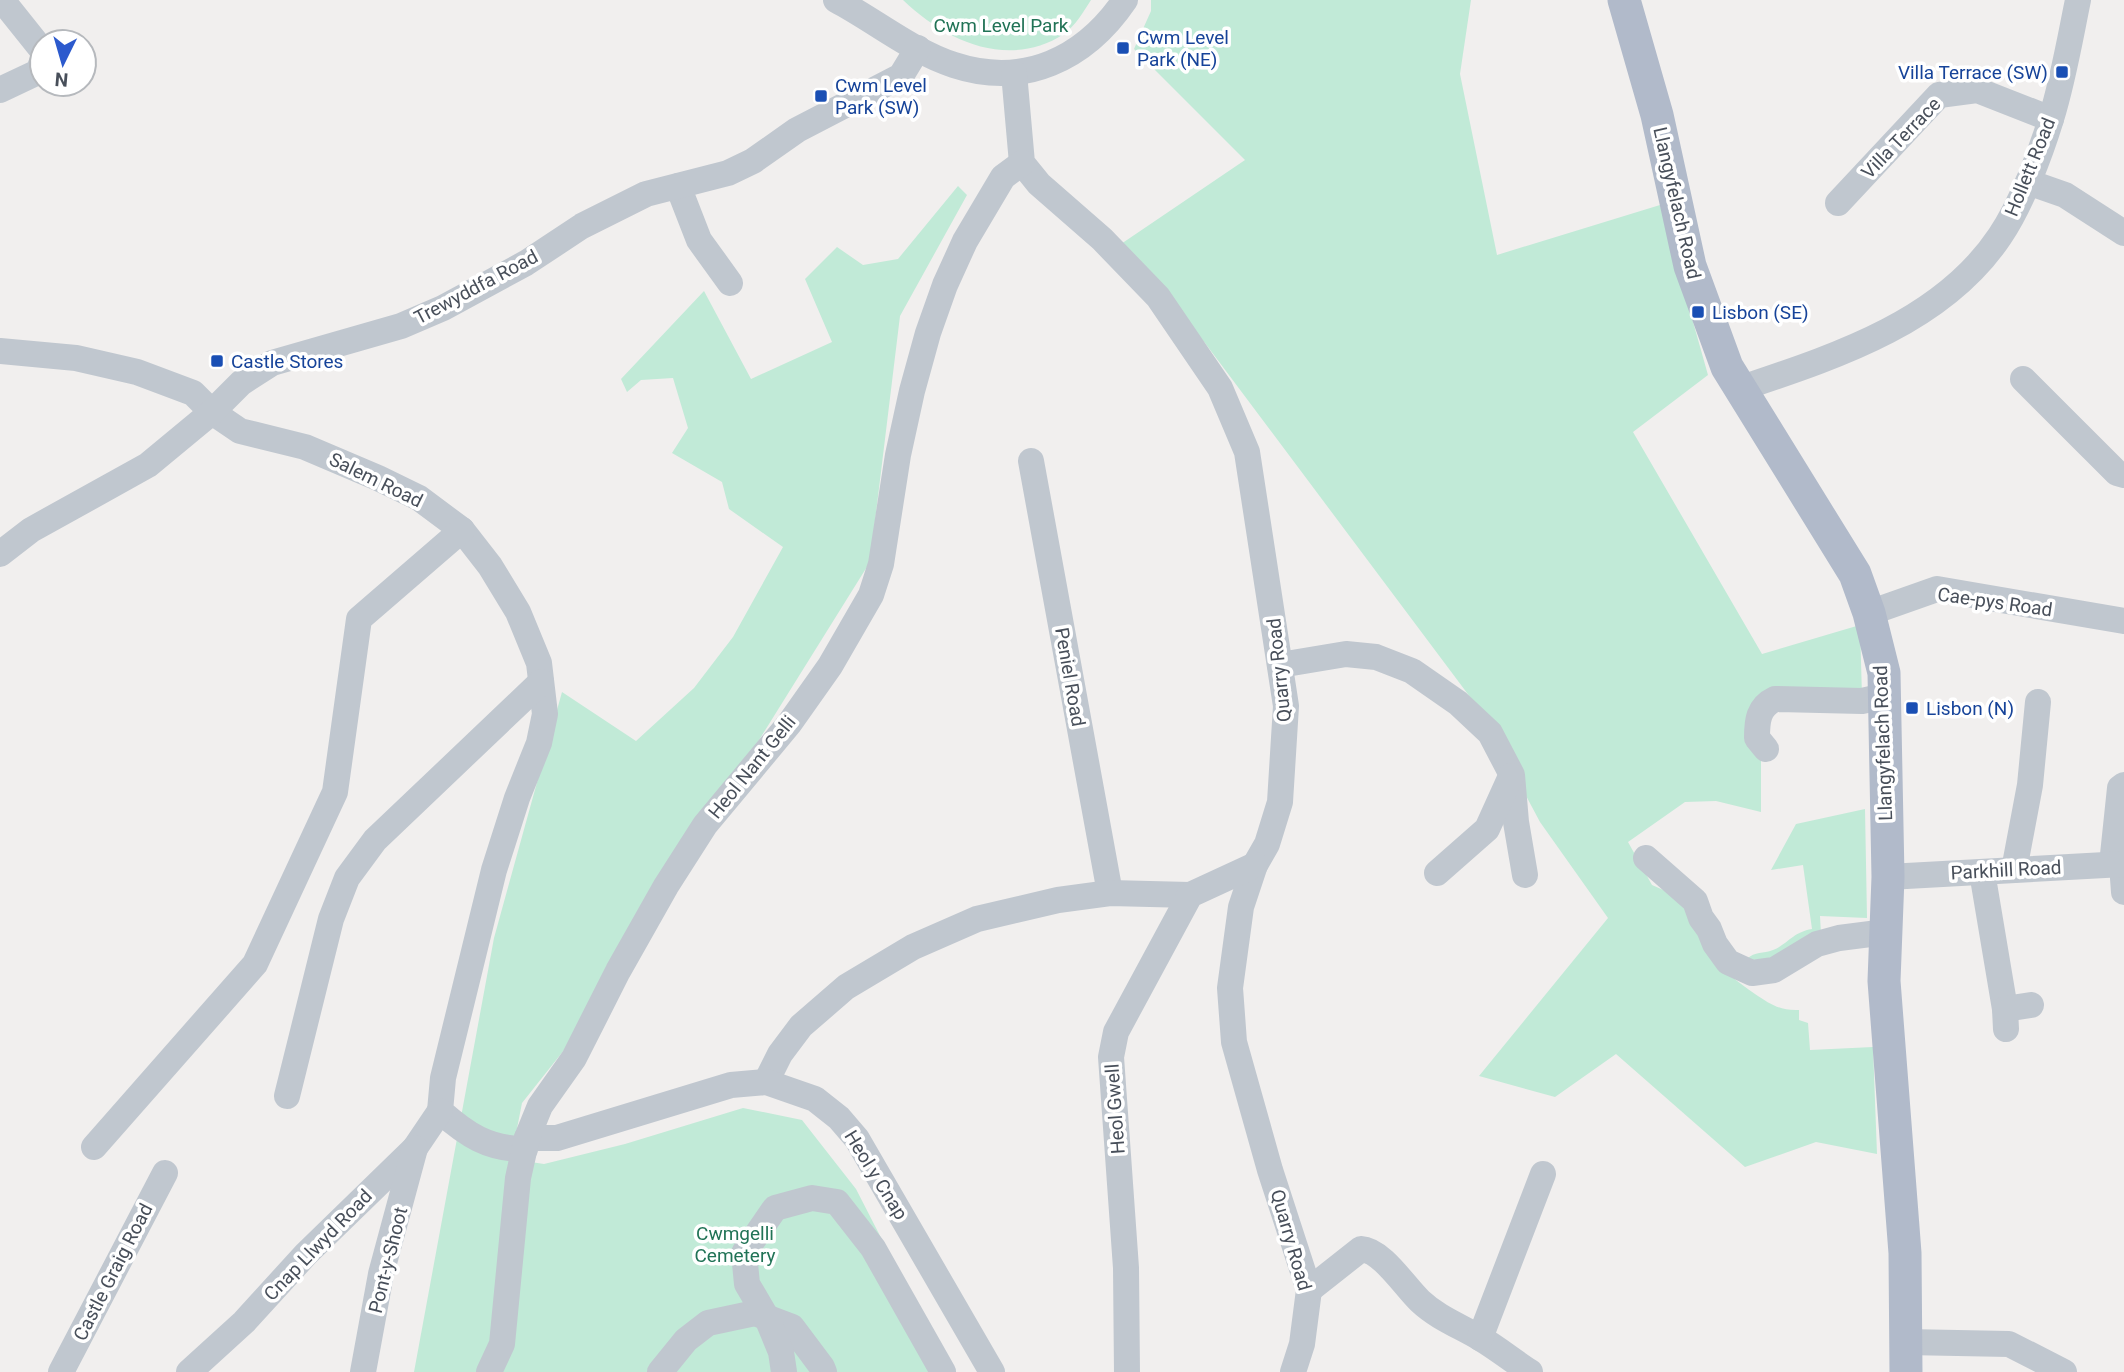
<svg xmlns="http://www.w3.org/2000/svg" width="2124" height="1372" font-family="Roboto,sans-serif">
<rect width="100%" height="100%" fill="#f1efee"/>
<!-- green -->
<g fill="#c1ead7">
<path d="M 903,0 L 1091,0 C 1084,11 1075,26 1064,34 C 1008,70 946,41 903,0 Z"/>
<path d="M 1151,0 L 1471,0 L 1460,74 L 1497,255 L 1660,205 L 1708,375 L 1633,432 L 1762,654 L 1860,625 L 1862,697 L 1772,694 L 1761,749 L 1761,812 L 1716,801 L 1685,802 L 1628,842 L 1652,885 L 1686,900 C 1693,942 1721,971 1755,994 C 1770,1004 1780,1011 1799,1010 L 1799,1020 L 1808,1023 L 1810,1050 L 1873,1047 L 1877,1154 L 1816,1142 L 1745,1167 L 1616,1054 L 1555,1097 L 1479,1076 L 1608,918 L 1540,822 L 1482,713 L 1205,343 L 1121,244 L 1245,160 L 1134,49 L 1151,11 Z"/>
<polygon points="958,186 967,195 900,316 870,562 572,1040 522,1103 511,1159 544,1164 625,1144 743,1108 802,1120 856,1189 913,1300 956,1372 414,1372 494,938 562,692 636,741 694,688 733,637 783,547 729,509 722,482 672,453 688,428 673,378 641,380 627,392 621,379 704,291 751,379 832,342 805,279 837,247 863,265 898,259"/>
<path d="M 1865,809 L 1867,918 L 1820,916 L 1821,934 L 1779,962 L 1747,959 C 1755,951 1763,954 1773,950 C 1788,944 1793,932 1812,929 L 1803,865 L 1771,870 L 1796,824 Z"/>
</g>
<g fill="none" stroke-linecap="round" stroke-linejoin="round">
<!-- minor -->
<g stroke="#c0c7cf" stroke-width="26">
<polyline points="2,0 42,50"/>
<path d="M 836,0 C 874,20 913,52 954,65 C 1024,88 1085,59 1125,0"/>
<polyline points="1014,73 1022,163 1039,184 1102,239 1158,297 1220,388 1247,452 1286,706 1280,802 1267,844 1255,865 1241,907 1230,988 1234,1042 1270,1170 1309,1290 1302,1344 1293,1372"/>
<polyline points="0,90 38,72 42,62"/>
<polyline points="2028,182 2065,195 2124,233"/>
<polyline points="678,186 699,240 730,283"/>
<polyline points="1838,203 1939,95 1977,90 2051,119"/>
<path d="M 0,351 L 76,358 L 137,372 L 193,393 L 212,412 L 240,431 L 305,447 L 378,478 L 419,498 L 462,530 L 490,566 L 518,612 L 539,663 L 545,714 L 539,743 L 517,798 L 494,870 L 443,1078 L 440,1111 C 467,1135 488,1149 525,1149"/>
<polyline points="2023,379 2117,473 2124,475"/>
<path d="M 1739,389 C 1834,357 1942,323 2000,236 C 2021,205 2040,155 2051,119 C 2063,81 2070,39 2078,0"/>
<polyline points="1031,461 1110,893"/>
<polyline points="0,554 31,530 148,465 212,412 241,383 272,363 401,326 443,308 526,263 582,226 646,194 728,173 753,161 797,130 901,76 918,48"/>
<polyline points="1869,613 1937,589 2124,621"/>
<polyline points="1280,665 1346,654 1376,657 1412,671 1458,703 1490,733 1512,775 1516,822 1525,875"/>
<path d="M 1766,749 L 1757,738 C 1757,721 1758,707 1775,699 L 1862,701 L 1884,696"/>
<polyline points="1646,858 1695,901 1701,918 1709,929 1715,944 1728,962 1752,973 1774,970 1817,944 1839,938 1886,932"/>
<polyline points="2112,864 2120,788 2124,785"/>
<polyline points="2122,864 2124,892"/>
<polyline points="2014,870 2030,785 2038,702"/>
<polyline points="1982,872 2005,1009 2006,1029"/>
<polyline points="1437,873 1487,829 1511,776"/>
<polyline points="1888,877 2124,864"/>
<polyline points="2005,1009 2031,1005"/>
<polyline points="766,1082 780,1054 801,1026 846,987 913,947 977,919 1058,900 1110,893 1190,895"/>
<polyline points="287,1096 331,919 347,878 375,840 541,682"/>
<polyline points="527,1138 557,1138 731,1085 766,1082 815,1099 839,1118 857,1139 992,1372"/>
<polyline points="94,1147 255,964 335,792 359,619 462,530"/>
<path d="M 1309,1290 L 1361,1249 C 1382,1250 1405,1287 1420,1301 C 1438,1318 1460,1326 1480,1338 C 1497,1348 1513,1361 1530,1372"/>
<polyline points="1480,1338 1543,1174"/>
<polyline points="1906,1342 2009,1344 2064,1372"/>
<polyline points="61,1372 165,1173"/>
<polyline points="189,1372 244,1322 306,1254 415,1148 440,1111"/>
<polyline points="363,1372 381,1274 415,1148"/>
<polyline points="489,1372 502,1344 518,1178 527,1138 540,1106 574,1058 618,971 666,886 705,825 789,724 830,666 871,595 881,564 898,455 912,391 928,333 945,285 965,241 1003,177 1022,163"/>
<polyline points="660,1372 686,1340 708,1323 755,1313 792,1327 822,1367 824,1372"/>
<polyline points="784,1372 781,1352 767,1318 747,1284 744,1253 775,1208 812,1198 837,1202 873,1248 943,1372"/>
<polyline points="1127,1372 1126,1268 1111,1057 1116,1032 1190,895 1255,865"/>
</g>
<!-- major -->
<polyline stroke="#b1baca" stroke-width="33" points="1624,0 1657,115 1690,266 1727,367 1855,574 1869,613 1884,673 1888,877 1884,981 1905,1253 1906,1372"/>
</g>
<!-- markers -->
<g fill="#1a4fb4" stroke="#fff" stroke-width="2.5">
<rect x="1116" y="41" width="14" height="14" rx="3.5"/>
<rect x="2055" y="65" width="14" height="14" rx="3.5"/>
<rect x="814" y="89" width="14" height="14" rx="3.5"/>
<rect x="1691" y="305" width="14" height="14" rx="3.5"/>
<rect x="210" y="354" width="14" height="14" rx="3.5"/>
<rect x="1905" y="701" width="14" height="14" rx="3.5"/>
</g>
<g text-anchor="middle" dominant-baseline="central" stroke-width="7" stroke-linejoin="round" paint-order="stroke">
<!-- park labels -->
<g font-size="19" fill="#217356" stroke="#fff">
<text x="1001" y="25">Cwm Level Park</text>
<text x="735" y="1233">Cwmgelli<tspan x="735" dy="22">Cemetery</tspan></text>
</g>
<!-- transit labels -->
<g font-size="19" fill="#164399" stroke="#fff" text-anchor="start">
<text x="1137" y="37">Cwm Level<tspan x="1137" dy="22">Park (NE)</tspan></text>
<text x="2048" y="72" text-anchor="end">Villa Terrace (SW)</text>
<text x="835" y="85">Cwm Level<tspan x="835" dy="22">Park (SW)</tspan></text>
<text x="1712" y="312">Lisbon (SE)</text>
<text x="231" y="361">Castle Stores</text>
<text x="1926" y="708">Lisbon (N)</text>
</g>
<!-- street labels -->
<g font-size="19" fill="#484f5a" stroke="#fff">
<text transform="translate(1901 138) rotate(-46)">Villa Terrace</text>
<text transform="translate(2030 167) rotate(-68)">Hollett Road</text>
<text transform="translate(1677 203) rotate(77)">Llangyfelach Road</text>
<text transform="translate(476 287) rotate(-28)">Trewyddfa Road</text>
<text transform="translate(376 480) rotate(26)">Salem Road</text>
<text transform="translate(1995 602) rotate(8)">Cae-pys Road</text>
<text transform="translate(1279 670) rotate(-96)">Quarry Road</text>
<text transform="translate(1070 677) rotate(80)">Peniel Road</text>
<text transform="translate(1883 743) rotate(-92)">Llangyfelach Road</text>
<text transform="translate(752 767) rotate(-51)">Heol Nant Gelli</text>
<text transform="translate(2006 870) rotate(-3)">Parkhill Road</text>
<text transform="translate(1115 1109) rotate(-94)">Heol Gwell</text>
<text transform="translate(876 1175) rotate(58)">Heol y Cnap</text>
<text transform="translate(1291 1240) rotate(74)">Quarry Road</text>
<text transform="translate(318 1245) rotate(-46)">Cnap Llwyd Road</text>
<text transform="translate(388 1260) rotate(-76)">Pont-y-Shoot</text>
<text transform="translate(113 1272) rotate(-63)">Castle Graig Road</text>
</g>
</g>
<!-- north arrow -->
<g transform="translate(63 63) rotate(185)"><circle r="33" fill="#ffffff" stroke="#b6b9bd" stroke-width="2"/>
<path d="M0-5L12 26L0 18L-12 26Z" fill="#2c5acd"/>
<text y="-10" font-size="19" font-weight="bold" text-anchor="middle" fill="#484f5a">N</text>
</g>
</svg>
